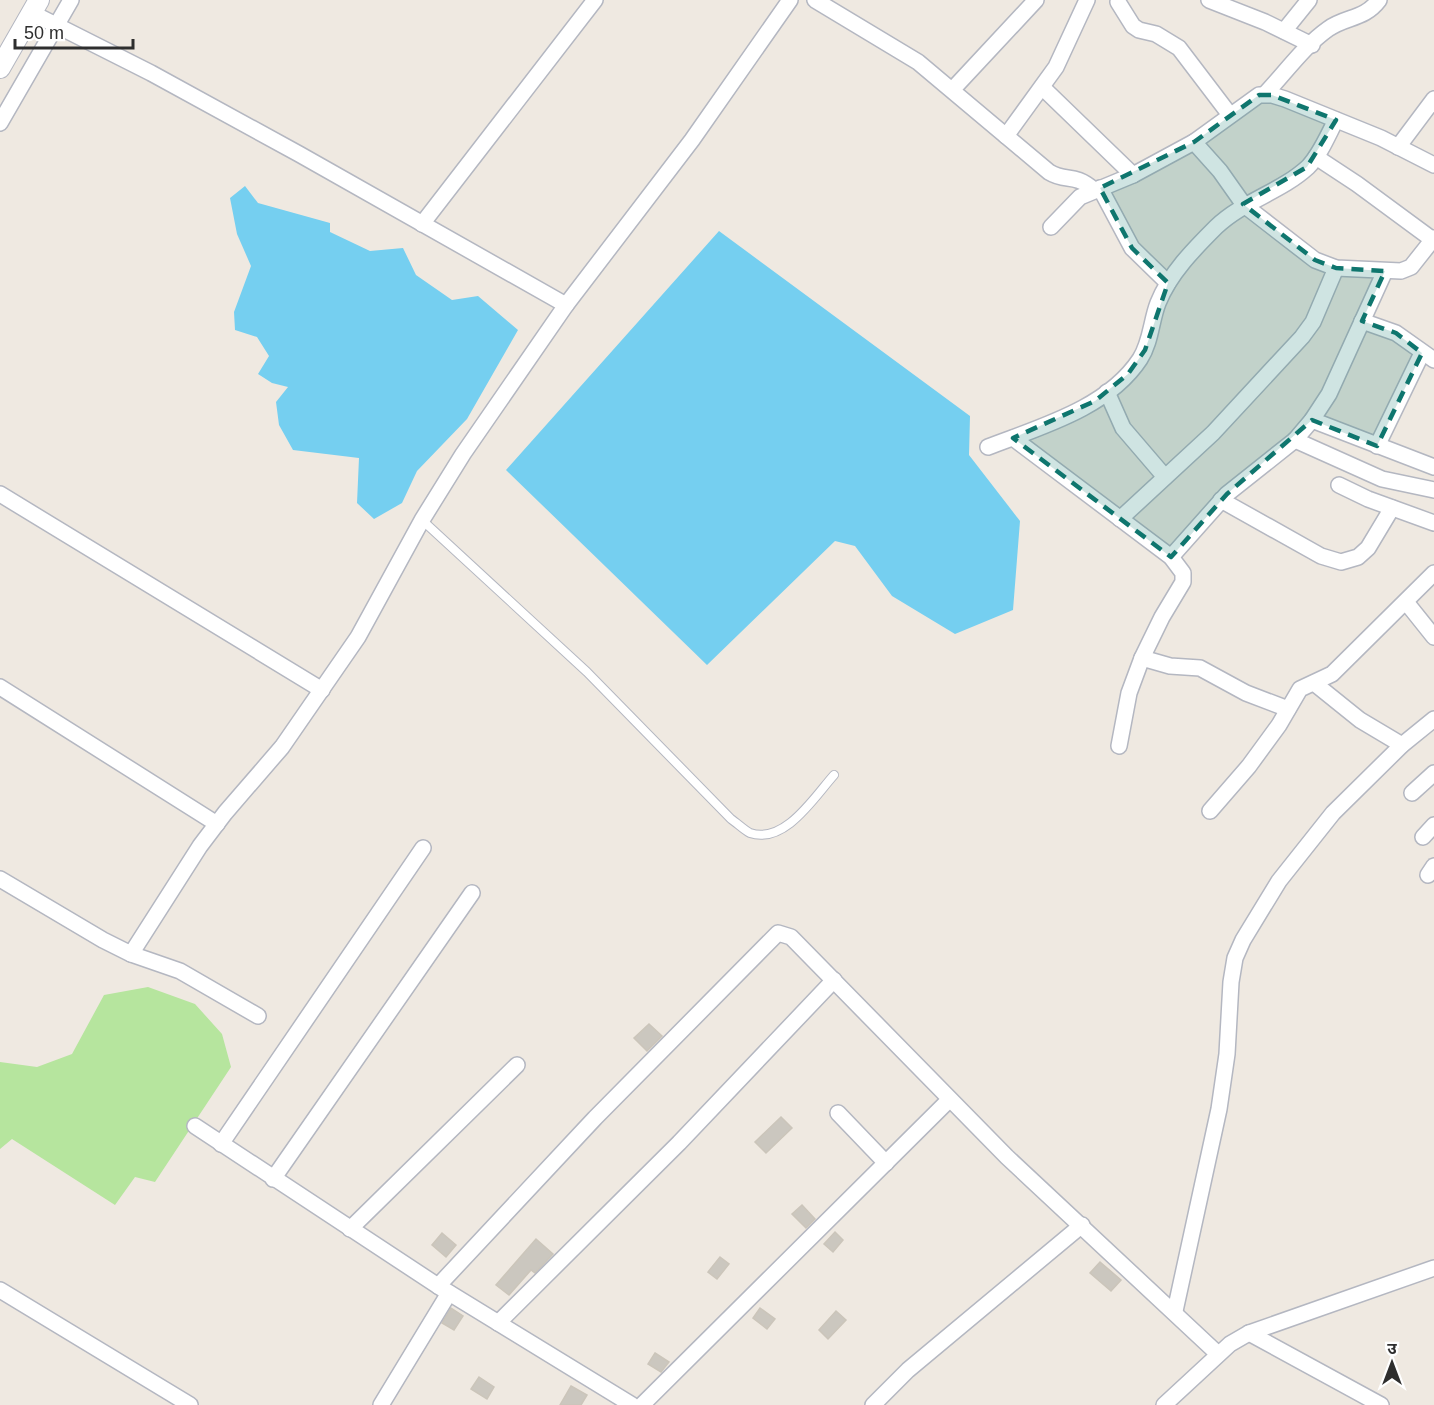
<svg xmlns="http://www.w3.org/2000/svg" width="1434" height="1405" font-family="Arial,'Noto Sans Devanagari',sans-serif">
<rect width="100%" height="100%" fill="#efe9e1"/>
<!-- green -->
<polygon fill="#b6e59e" points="148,987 195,1004 222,1034 231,1067 155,1182 135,1177 115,1205 12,1139 0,1149 0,1062 37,1067 72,1054 104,995"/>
<!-- water -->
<g fill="#75cff0">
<polygon points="245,186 258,203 330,223 330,232 370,251 403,248 416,275 452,300 478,296 518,330 467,419 417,471 402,503 374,519 357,503 359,458 293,450 279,425 276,402 288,387 272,383 258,374 269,356 257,337 235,330 234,312 251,266 237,234 230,198"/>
<polygon points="719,231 970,416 969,455 1020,521 1013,610 955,634 892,596 855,546 835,541 707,665 506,470"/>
</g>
<!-- building -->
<g fill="#cbc7bf" stroke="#cbc5ba" stroke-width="1.5">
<polygon points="649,1024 662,1036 647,1051 634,1038"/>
<polygon points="781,1117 792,1128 766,1153 755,1142"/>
<polygon points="802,1205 815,1219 806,1228 792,1214"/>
<polygon points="835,1232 843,1240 833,1252 824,1244"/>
<polygon points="442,1233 456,1245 446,1257 432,1245"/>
<polygon points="536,1239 553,1254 535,1273 531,1270 509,1295 496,1285"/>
<polygon points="720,1257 729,1264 717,1279 708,1272"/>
<polygon points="1100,1262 1121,1280 1111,1291 1090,1273"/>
<polygon points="451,1308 463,1316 454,1330 442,1323"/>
<polygon points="760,1308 775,1319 767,1329 753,1318"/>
<polygon points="836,1311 846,1320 828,1339 819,1330"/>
<polygon points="655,1353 669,1362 661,1372 648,1364"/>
<polygon points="479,1377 494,1387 487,1399 471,1389"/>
<polygon points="571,1386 587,1395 581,1405 560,1405"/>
</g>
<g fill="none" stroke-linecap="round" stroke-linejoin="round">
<!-- service casing -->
<g stroke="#b4b7c1" stroke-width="10">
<path id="service" d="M 422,520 L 587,672 L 731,819 C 737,823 744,830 750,833 C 785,845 815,796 834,775"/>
</g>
<!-- minor casing -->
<g stroke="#b4b7c1" stroke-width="18">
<g id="minor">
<path d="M 815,0 L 918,62 L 1049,172 C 1067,183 1073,172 1094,190"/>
<polyline points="1209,0 1265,22 1312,45"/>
<polyline points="1118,2 1133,26 1139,30 1156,34 1179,48 1230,115"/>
<polyline points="32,13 151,73 299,154 566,305"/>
<polyline points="1284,31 1309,0"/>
<polyline points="1042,87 1133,175"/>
<polyline points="953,89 1036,0"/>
<path d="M 1265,94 C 1285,73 1304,46 1328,29 C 1346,16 1364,20 1379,0"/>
<polyline points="0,123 71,0"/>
<polyline points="1006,136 1056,67 1087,0"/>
<polyline points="1194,142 1220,171 1244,205 1315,260 1336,268 1401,271 1411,267 1434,238"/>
<polyline points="1398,147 1434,99"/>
<polyline points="1316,157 1357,184 1433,240"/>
<polyline points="1100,188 1132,248 1168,283"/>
<polyline points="422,224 595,0"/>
<polyline points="1051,227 1080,197 1133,175 1194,142 1259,95 1272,95 1285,99 1381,138 1434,165"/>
<polyline points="1362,321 1396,333 1434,360"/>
<polyline points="1107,392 1123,428 1165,477"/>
<polyline points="1312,420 1434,467"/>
<polyline points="1013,438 1171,557 1183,573 1183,582 1162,617 1142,658 1129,693 1119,746"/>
<polyline points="1295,440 1382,479 1434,490"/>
<polyline points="1377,446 1422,353"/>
<path d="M 988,447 C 1040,427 1108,408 1140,359 C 1151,342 1151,321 1158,303 C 1170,273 1194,249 1216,227 C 1243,201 1281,192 1308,167 C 1320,155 1328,135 1336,120"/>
<polyline points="1339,485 1368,499 1434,523"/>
<polyline points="0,494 322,690"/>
<polyline points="1221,500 1321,556 1341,562 1358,557 1368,548 1392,508"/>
<polyline points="1120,519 1213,433 1302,337 1313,322 1336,268"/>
<polyline points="1171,557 1227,494 1295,440 1312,420 1329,394 1385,271"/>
<polyline points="1406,602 1434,637"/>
<polyline points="1142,658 1170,666 1200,668 1246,693 1288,709"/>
<polyline points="1314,683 1360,720 1402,745"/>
<polyline points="0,687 217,824"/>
<polyline points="1412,793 1434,773"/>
<polyline points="1210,811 1249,766 1279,725 1300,689 1332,674 1434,573"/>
<polyline points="1423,837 1434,825"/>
<polyline points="1428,875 1434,866"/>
<polyline points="0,879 103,940 131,954 180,971 258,1016"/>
<polyline points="131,954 200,846 225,813 282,747 358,637 422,520 463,454 566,305 692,140 790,0"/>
<polyline points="838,1113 886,1163"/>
<polyline points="195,1126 438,1286"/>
<polyline points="221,1144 423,848"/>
<polyline points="273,1179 472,893"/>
<polyline points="350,1229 517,1065"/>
<polyline points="0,1290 190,1405"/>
<polyline points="1175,1311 1219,1109 1227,1054 1231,982 1235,958 1243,940 1279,881 1333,813 1402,745 1434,719"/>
<polyline points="498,1323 679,1143 834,980"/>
<polyline points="1249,1333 1381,1405"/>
<polyline points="381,1405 449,1293"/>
<polyline points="632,1405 438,1286 595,1118 778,933 791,937 1007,1157 1218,1354"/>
<polyline points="642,1405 949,1100"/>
<polyline points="873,1405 908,1370 1082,1225"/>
<polyline points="1164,1405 1230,1344 1249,1333 1434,1268"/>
</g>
</g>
<!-- tertiary casing -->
<g stroke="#b4b7c1" stroke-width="22">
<polyline id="tertiary" points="0,68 39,0"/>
</g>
<!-- service -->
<use href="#service" stroke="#fff" stroke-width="8"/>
<!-- minor -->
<use href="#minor" stroke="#fff" stroke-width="15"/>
<!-- tertiary -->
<use href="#tertiary" stroke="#fff" stroke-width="20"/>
</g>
<!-- marked area -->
<path fill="#0f766e" fill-opacity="0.2" stroke="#0f766e" stroke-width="4.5" stroke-dasharray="12 8" stroke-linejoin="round" d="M 1259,95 L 1272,95 L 1336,120 L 1307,167 L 1243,204 L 1315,260 L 1336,268 L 1385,271 L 1362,321 L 1396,333 L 1422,353 L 1377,446 L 1312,420 L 1227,494 L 1171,557 L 1013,438 L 1095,401 L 1128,374 L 1145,350 L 1168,283 L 1132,248 L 1100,188 L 1194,142 Z"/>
<!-- north arrow -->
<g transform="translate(1392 1363)" stroke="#ffffff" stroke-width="4.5" paint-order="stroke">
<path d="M0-4.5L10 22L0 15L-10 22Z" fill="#2e2e2e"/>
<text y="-9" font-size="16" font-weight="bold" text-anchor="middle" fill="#2e2e2e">उ</text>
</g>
<!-- scale -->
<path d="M15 39v9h118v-9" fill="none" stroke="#2e2e2e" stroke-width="3"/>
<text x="24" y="39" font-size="18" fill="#2e2e2e" stroke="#ffffff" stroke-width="4.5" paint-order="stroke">50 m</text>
</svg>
